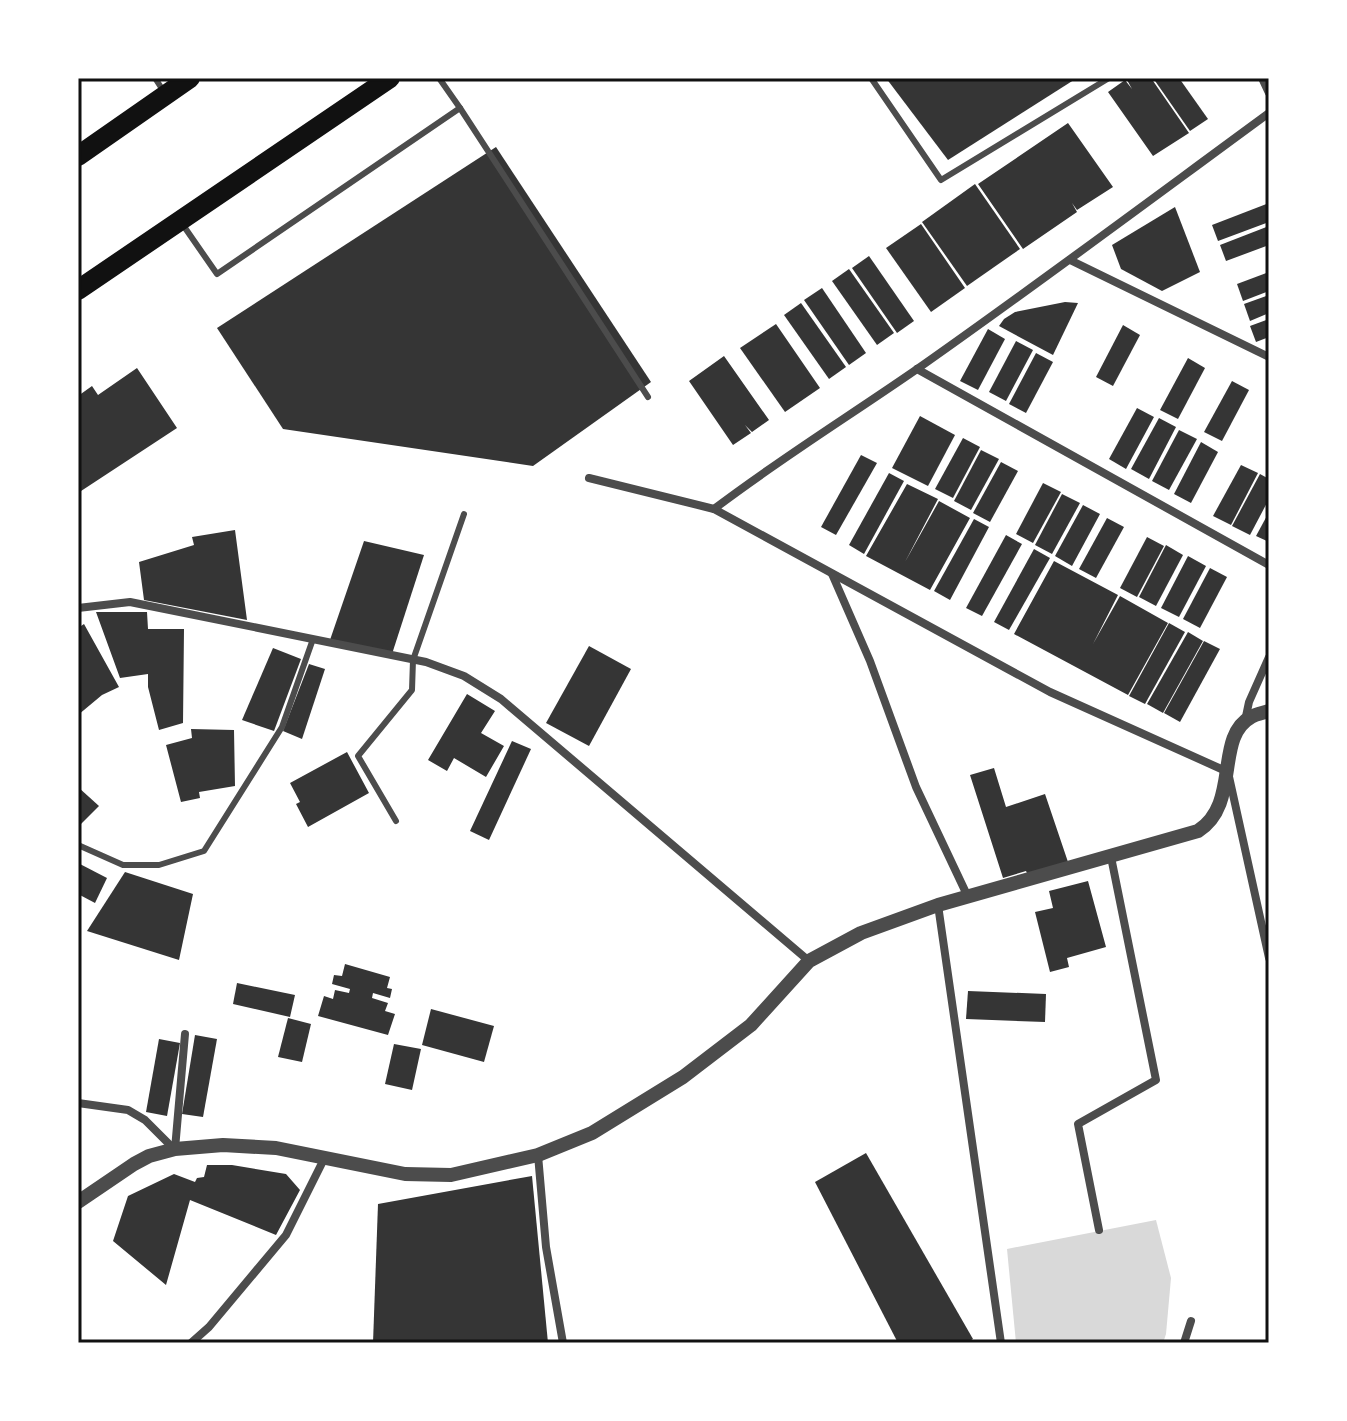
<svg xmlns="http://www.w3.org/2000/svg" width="1347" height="1421" font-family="'Noto Serif',serif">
<rect width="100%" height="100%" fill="#fff"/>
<!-- water -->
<polygon fill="#d9d9d9" points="1156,1220 1171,1278 1166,1334 1163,1343 1016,1343 1007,1249"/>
<!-- building -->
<g fill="#353535">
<polygon points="886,78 1077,78 948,160"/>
<polygon points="1131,78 1151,78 1189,133 1153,156 1108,92 1125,80 1132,89 1127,80"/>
<polygon points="1153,78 1179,78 1208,119 1190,131"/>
<polygon points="1068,123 1113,187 1077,210 1072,203 1077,212 1023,249 978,184"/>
<polygon points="496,147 651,382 533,466 283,429 217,328"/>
<polygon points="975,184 1020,249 967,286 922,222"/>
<polygon points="1269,203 1269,222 1218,241 1212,225"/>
<polygon points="1175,207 1200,272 1162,291 1121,269 1112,245"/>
<polygon points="921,224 965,288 931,312 886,248"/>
<polygon points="1269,226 1269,245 1226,261 1220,245"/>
<polygon points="869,256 914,321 897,333 852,268"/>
<polygon points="849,269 894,333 877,345 832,281"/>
<polygon points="1269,272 1269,291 1243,301 1237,284"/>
<polygon points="822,288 866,353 849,365 804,300"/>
<polygon points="1269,295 1269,313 1250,321 1244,304"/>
<polygon points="1065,302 1078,303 1053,355 999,326 1004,319 1015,312"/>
<polygon points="801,303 846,367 829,379 784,315"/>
<polygon points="1269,319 1269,337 1256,342 1250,326"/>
<polygon points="776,324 820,388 785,412 740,348"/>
<polygon points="1123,325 1140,335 1113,386 1096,377"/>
<polygon points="988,329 1005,339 978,390 960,381"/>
<polygon points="1016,341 1033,350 1006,401 989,392"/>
<polygon points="1036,353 1053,362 1026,413 1009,404"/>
<polygon points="724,356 769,420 752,432 745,425 751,433 733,445 689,381"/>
<polygon points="1188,358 1205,368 1178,419 1160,410"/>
<polygon points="137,368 177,428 78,493 78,396 92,386 98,395"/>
<polygon points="1232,381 1249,390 1222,441 1204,432"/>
<polygon points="1137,408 1154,417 1126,469 1109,459"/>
<polygon points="920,416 955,435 928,486 892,468"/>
<polygon points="1159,418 1176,427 1149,479 1131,469"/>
<polygon points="1179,430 1197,439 1169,490 1152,481"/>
<polygon points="963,438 980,447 953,498 935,489"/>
<polygon points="1201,442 1218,452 1191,503 1174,494"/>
<polygon points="981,450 999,459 971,510 954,501"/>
<polygon points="861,455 877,463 836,535 821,527"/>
<polygon points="1001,462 1018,471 990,522 973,513"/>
<polygon points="1241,465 1258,473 1231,525 1213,516"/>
<polygon points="889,473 904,481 864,554 849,545"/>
<polygon points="1260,474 1269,479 1269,499 1250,535 1232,526"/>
<polygon points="1043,483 1061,492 1033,543 1016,534"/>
<polygon points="907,484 938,499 905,562 939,501 970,518 930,590 866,556"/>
<polygon points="1062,494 1080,503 1052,554 1035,545"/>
<polygon points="1083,505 1100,514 1072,566 1055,556"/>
<polygon points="1269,512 1269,542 1256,536"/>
<polygon points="1107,518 1124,527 1096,578 1079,569"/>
<polygon points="974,519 989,527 950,600 934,591"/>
<polygon points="235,530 247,620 144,600 139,562 194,545 192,537"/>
<polygon points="1006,535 1022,544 982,616 966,608"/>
<polygon points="1147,537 1164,546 1137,597 1120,588"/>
<polygon points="364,541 424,555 392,654 330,640"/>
<polygon points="1166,545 1183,555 1156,606 1139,597"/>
<polygon points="1034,549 1050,558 1009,630 994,622"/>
<polygon points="1188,556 1206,566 1179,617 1161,608"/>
<polygon points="1054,561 1118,595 1093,644 1120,596 1168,623 1128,695 1014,634"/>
<polygon points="1210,568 1227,577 1200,628 1183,619"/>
<polygon points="96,612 147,612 148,629 184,629 183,723 159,730 148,687 148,674 120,678"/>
<polygon points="1169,623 1185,632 1145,704 1129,696"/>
<polygon points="84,624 119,687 102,695 78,715 78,628"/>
<polygon points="1188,632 1203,641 1163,713 1147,704"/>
<polygon points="1204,641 1220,649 1180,722 1164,713"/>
<polygon points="589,646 631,669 589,746 546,723"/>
<polygon points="273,648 301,659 274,731 242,720"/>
<polygon points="309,664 325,669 302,739 283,731"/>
<polygon points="467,694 495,711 481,733 504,746 486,777 454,758 447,771 428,760"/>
<polygon points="191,729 234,730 235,786 199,792 200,798 181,802 166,745 192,738"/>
<polygon points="512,741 531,749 489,840 470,831"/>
<polygon points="347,752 369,793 308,827 296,804 300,802 290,783"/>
<polygon points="994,768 1006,807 1045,794 1068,862 1028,875 1026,871 1003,878 970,775"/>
<polygon points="78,787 99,806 78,827"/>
<polygon points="78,863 107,878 95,903 78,894"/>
<polygon points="125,872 193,894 179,960 87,931"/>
<polygon points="1088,881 1106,947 1067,958 1069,967 1050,972 1035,912 1053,908 1049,891"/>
<polygon points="345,964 390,977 387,988 392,989 390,998 373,993 372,998 388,1003 385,1011 395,1014 388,1035 318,1016 324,996 333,999 335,990 349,993 350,989 332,984 334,975 342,976"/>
<polygon points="237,983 295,995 290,1017 233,1004"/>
<polygon points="968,991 1046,994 1045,1022 966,1019"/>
<polygon points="431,1009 494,1026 484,1062 422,1045"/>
<polygon points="288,1018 311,1024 302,1062 278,1057"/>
<polygon points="195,1035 217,1039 203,1117 182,1114"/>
<polygon points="159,1039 180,1043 167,1116 146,1112"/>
<polygon points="394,1044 421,1049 412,1090 385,1084"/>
<polygon points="866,1153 973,1339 966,1343 898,1343 815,1182"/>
<polygon points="207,1165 232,1165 286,1174 300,1190 276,1235 190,1200 166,1285 113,1241 128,1196 174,1174 195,1182 197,1178 204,1177"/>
<polygon points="532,1176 548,1343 373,1343 378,1204"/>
</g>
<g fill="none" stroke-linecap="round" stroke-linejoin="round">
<!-- service -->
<g stroke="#4c4c4c" stroke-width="6">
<polyline points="155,78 164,92"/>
<polyline points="871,78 941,180 1109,78"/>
<polyline points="460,108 648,397"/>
<polyline points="183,225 217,274 460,108 439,78"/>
<polyline points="396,821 358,756 412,690 413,660 464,514"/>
<polyline points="78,845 123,865 159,865 204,851 282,727 313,639"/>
</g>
<!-- minor -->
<g stroke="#4c4c4c" stroke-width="8">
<polyline points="1262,78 1269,93"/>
<path d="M 1269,113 C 1153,198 1038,284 920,367 C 851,415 781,458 714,509 L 1050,692 L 1228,772 L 1269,958"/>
<polyline points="1070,260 1269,357"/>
<polyline points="917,369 1269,565"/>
<polyline points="589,478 714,509"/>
<polyline points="832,574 870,661 916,787 968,897"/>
<polyline points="78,608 130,602 426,662 464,676 501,699 809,961"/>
<polyline points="1245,721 1249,702 1269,657"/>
<polyline points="938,905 1001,1343"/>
<polyline points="78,1103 128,1110 145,1120 174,1149"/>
<polyline points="175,1149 185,1034"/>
<polyline points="538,1155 546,1247 563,1343"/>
<polyline points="1099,1230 1078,1124 1156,1080 1111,857"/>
<polyline points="191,1343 209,1327 286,1235 325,1157"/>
<polyline points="1184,1343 1191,1321"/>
</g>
<!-- tertiary -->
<path stroke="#4c4c4c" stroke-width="14" d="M 78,1202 L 134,1164 L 149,1156 L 175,1149 L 223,1145 L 276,1148 L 405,1174 L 451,1175 L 538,1155 L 592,1133 L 683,1077 L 751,1025 L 809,961 L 861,933 L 938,905 L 1198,831 C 1241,804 1214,737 1251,717 C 1256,714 1263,713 1269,711"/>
<!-- primary -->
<g stroke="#111" stroke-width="20">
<polyline points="78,156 190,78"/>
<polyline points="78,290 390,78"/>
</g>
</g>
<!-- border -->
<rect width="1347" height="1421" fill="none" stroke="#ffffff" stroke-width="160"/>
<rect x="80" y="80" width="1187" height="1261" fill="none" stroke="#111" stroke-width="3"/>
</svg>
